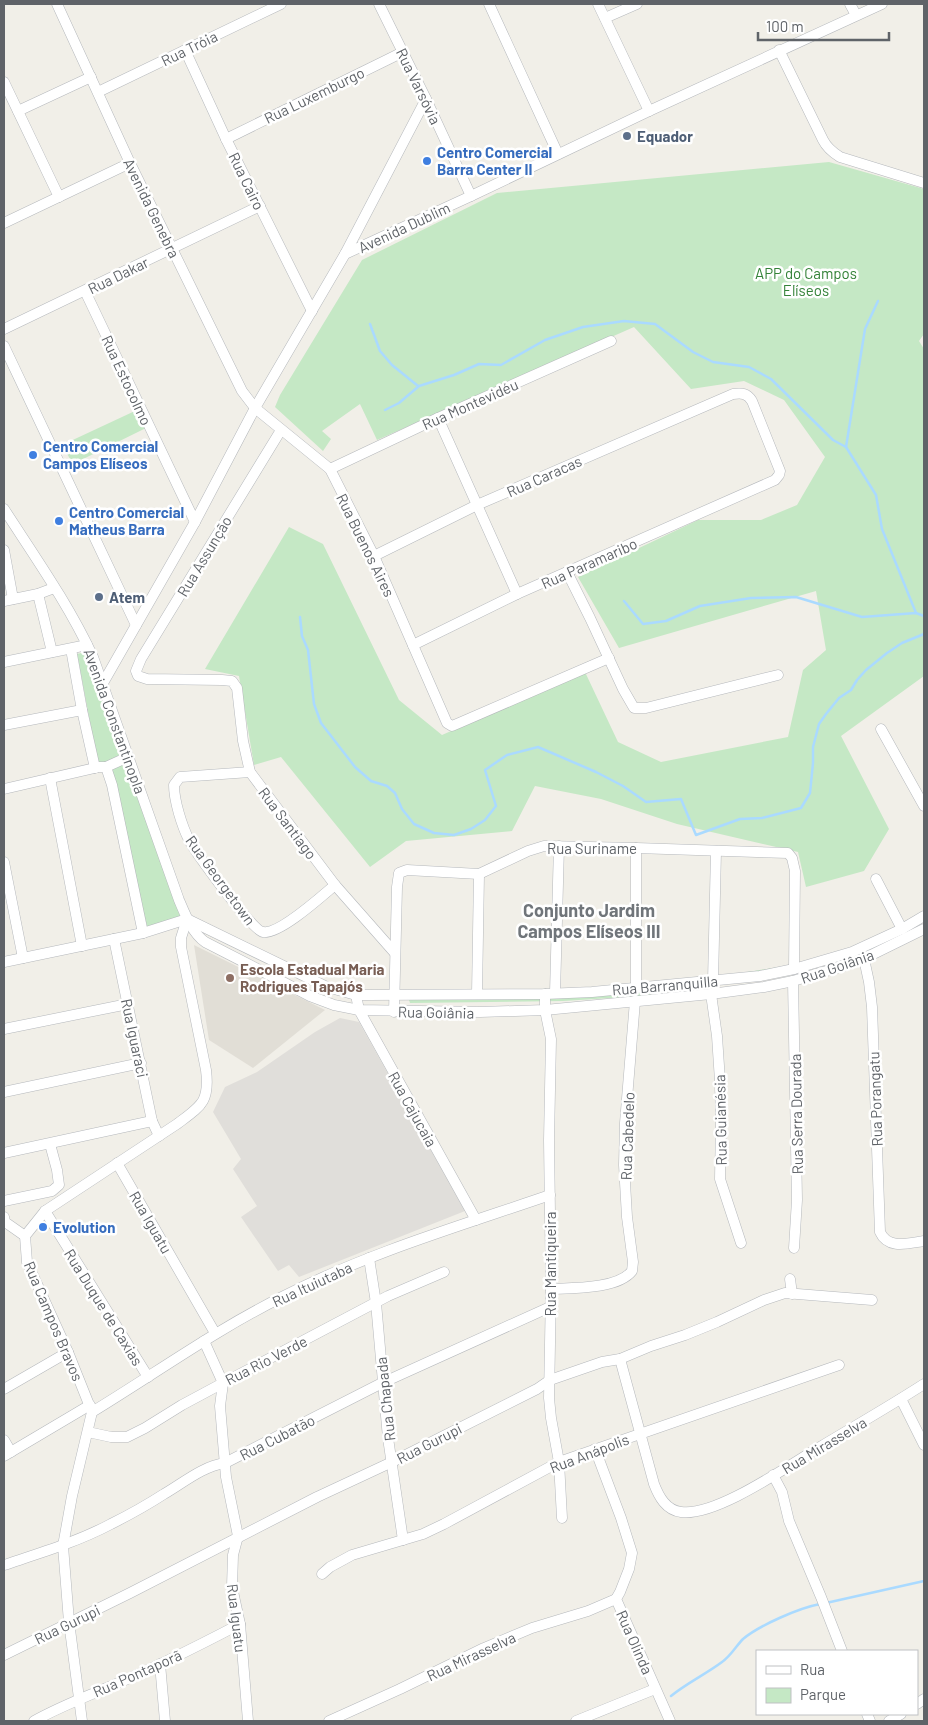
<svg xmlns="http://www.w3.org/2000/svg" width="928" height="1725" font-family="Barlow,sans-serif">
<rect width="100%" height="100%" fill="#f1efe8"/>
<!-- industrial -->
<polygon fill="#e0deda" points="340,1018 359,1022 465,1211 299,1277 289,1265 278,1271 241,1217 257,1206 233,1169 241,1159 213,1112 225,1087 257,1072 315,1032"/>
<!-- education -->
<polygon fill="#e1ded6" points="194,945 325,1010 253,1068 209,1040"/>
<!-- green -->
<g fill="#c5e8c5">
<polygon points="829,162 924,189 924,334 919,341 924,349 924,676 841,736 889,829 864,871 806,887 798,852 677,824 601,799 535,786 512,831 406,841 370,867 281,757 254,765 239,676 205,669 289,527 323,544 399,700 442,735 585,672 618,742 661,762 788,737 803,670 826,650 816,591 619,648 578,577 698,520 761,520 797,505 825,457 784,400 744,381 691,389 634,327 377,440 360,404 322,431 331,439 323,451 275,407 280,395 362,260 497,193"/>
<polygon points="137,410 146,428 73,464 62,445"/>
<polygon points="85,652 122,761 126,761 183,924 148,931 110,766 99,769 77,654"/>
<polygon points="924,916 924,922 867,951 805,968 725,980 642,996 563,1001 410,1003 408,997 563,996 723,976 803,963 865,947"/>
</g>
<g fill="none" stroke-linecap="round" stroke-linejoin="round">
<!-- stream -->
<g stroke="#aadaff" stroke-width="2.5">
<polyline points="370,324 380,351 392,365 418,386"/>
<polyline points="385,410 399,403 419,386 454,375 479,364 501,365 545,340 583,327 624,321 655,324 693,352 713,362 749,367 771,379 833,440 846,447 876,495 882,529 916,613"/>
<polyline points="846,447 865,329 878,301"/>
<polyline points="624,601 643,624 666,621 700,606 751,598 796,597 862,617 916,613 924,616"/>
<polyline points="300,617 302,636 308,650 314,704 321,723 355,767 371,781 387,786 395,793 402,809 414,824 434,833 454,835 471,829 485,820 496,806 485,770 507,755 538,747 596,772 623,786 646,802 681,799 696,835 740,819 762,818 801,808 810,793 813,763 813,747 819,724 826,714 839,698 851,690 857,680 866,670 887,653 902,643 924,634"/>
<polyline points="826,1603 924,1581"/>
<path d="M 671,1696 C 687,1683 706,1674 722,1662 C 731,1656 736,1646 743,1639 C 760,1625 799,1608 820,1604"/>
</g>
<!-- minor casing -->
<g stroke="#b5b8bc" stroke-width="11">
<g id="minor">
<polyline points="57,4 130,163 242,391 255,408 330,469 374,556 447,723 452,726 459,723 609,658"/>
<polyline points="379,4 426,99 471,196"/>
<polyline points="489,4 558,154"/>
<polyline points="598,4 649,111"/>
<polyline points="850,4 856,15"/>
<polyline points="605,18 637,4"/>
<polyline points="185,50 226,139 312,311"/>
<path d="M 779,50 L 823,140 C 827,148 832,152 840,157 L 924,183"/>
<polyline points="4,82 59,197"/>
<polyline points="98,92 281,4"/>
<polyline points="18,111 91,77"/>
<polyline points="226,139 403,52"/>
<polyline points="4,223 130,163"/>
<polyline points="345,254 426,99"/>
<polyline points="85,291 195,522"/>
<polyline points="4,329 260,206"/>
<polyline points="4,346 136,625"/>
<polyline points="438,418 517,594"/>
<polyline points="281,430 141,659 136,671 138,676 147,679 222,680 232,681 237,688 243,741 250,772 335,885 394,952"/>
<polyline points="330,469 438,418 611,341"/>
<path d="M 4,509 C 35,557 69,605 93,657 L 179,900 C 185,914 192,933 205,942 L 310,996 L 334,1005 L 359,1010 L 480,1012 L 545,1010 L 711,994 L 764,987 L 793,981 L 857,962 L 924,929"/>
<polyline points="4,550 13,599"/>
<path d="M 374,556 L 477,505 L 733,394 C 742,393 747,393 752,401 L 780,471 L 779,475 L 775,480 L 517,594 L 413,645"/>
<polyline points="567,572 590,618 623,689 634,708 646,708 778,675"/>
<polyline points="38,594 52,652"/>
<polyline points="4,601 38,594 54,588"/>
<polyline points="71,649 82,710 95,768"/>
<polyline points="4,662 87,645"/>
<polyline points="103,683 195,522 255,408 345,254 471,196 649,111 882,4"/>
<polyline points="4,725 82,710"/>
<polyline points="881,729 924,806"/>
<polyline points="106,767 128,757"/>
<path d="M 250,772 L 180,777 L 174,785 C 174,801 182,826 189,840 C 196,853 252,931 263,932 C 279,935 322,896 335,885"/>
<polyline points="50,778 82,946"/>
<polyline points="4,789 99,767 106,767 112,785 143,933"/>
<polyline points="4,862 23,958"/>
<polyline points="876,879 902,929"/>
<polyline points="187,919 327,987 356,995 367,995 545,994 592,992 760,976 794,969 852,952 902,929 924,916"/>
<polyline points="114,939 152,1121 159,1136"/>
<path d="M 864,959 L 869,982 L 872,1007 L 880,1232 C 888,1250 909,1243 924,1241"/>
<polyline points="4,962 143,933 187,919"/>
<polyline points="713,981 716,851"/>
<polyline points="793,981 797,1200 794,1248"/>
<polyline points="636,988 636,848"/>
<polyline points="555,993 559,846"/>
<polyline points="477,994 479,874"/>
<polyline points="545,994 545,1010 551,1039 549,1140 551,1289 549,1398 551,1418 559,1462 562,1518"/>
<polyline points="711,994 717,1036 720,1081 721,1123 720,1179 741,1243"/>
<polyline points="356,995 359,1010 476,1220"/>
<polyline points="394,1012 397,887 399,873 407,870 479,874 528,851 544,846 636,848 788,853 792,858 795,871 794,969"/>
<polyline points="4,1029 128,1004"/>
<polyline points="4,1092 141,1063"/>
<polyline points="4,1153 152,1121"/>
<polyline points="117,1163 215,1333"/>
<polyline points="4,1201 52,1191 59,1185 57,1170 50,1144"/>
<polyline points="45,1211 148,1377"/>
<polyline points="4,1217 5,1222 25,1236"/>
<polyline points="369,1258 376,1303 388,1438 403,1540"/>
<polyline points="790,1279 792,1294"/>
<path d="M 551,1289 C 573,1288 618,1289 632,1271 L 633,1262 L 627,1217 L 624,1165 L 625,1123 L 635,1001"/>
<polyline points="204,1341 223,1383 220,1406 226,1477 238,1536 233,1555 232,1587 240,1624 248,1721"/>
<path d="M 620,1359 L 654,1484 C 659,1497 666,1510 681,1512 C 716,1517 789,1465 820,1447 C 855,1426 890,1406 924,1384"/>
<polyline points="4,1389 68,1352"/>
<polyline points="901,1399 924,1445"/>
<path d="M 92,1412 C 156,1373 217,1329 284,1296 C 368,1253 460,1226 550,1195"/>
<polyline points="88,1432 111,1437 127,1437 145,1428 182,1405 223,1383 388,1296 444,1272"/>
<polyline points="4,1440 11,1452"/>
<polyline points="595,1449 621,1518 632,1553 629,1569 620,1592 616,1599 670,1721"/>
<polyline points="4,1456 90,1405"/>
<polyline points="773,1475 782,1492 789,1521 821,1597 842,1651"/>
<path d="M 4,1565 C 40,1553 77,1542 111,1524 C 129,1515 147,1505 164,1494 C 183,1483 203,1466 225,1463 L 382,1383 L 550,1307"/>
<polyline points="322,1574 330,1567 352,1555 423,1534 444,1524 559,1462 839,1365"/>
<polyline points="4,1655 130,1593 317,1497 392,1462 537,1389 550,1380 602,1362 620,1359 651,1346 685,1335 717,1322 764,1300 785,1293 872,1300"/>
<polyline points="160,1664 165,1721"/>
<polyline points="917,1704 924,1699"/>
<polyline points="867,1714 870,1721"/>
<path d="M 34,1721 C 59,1707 85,1697 111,1686 C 155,1668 198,1646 240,1624"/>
<path d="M 82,1721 L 69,1622 L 63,1546 L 72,1496 L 92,1412 L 68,1352 L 27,1262 L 25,1236 L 45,1211 L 177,1124 C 201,1106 210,1102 206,1070 L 181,947 L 181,938 L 187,919"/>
<polyline points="329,1721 400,1689 484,1648 532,1628 588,1611 616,1599"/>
<polyline points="576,1721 655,1689"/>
<polyline points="889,1721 901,1714"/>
</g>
</g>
<!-- minor -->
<use href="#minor" stroke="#fff" stroke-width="10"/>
</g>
<!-- markers -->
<g fill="#5c6f8a" stroke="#fff" stroke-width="2">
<circle cx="627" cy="136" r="5"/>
<circle cx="99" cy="597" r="5"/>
</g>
<g fill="#3f7fe0" stroke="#fff" stroke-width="2">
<circle cx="427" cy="161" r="5"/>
<circle cx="33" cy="455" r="5"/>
<circle cx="59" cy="521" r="5"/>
<circle cx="43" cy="1227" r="5"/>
</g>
<circle fill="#8d6e63" stroke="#fff" stroke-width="2" cx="230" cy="978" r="5"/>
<g text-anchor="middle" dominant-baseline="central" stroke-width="5" stroke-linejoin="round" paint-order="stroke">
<!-- street labels -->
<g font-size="15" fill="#5f6368" stroke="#fff">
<text transform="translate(189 48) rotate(-26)">Rua Tróia</text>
<text transform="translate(419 86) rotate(64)">Rua Varsóvia</text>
<text transform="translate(314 95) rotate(-26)">Rua Luxemburgo</text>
<text transform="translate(247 181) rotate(64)">Rua Cairo</text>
<text transform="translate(152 208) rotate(64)">Avenida Genebra</text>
<text transform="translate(404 227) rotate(-25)">Avenida Dublim</text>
<text transform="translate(118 275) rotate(-26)">Rua Dakar</text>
<text transform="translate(127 380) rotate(65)">Rua Estocolmo</text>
<text transform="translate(470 404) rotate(-24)">Rua Montevidéu</text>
<text transform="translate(544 476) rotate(-24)">Rua Caracas</text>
<text transform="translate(366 545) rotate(64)">Rua Buenos Aires</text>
<text transform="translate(204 556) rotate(-59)">Rua Assunção</text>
<text transform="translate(589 563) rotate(-24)">Rua Paramaribo</text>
<text transform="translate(115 721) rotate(70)">Avenida Constantinopla</text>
<text transform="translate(288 823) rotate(53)">Rua Santiago</text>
<text x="592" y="848">Rua Suriname</text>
<text transform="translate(221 880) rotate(54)">Rua Georgetown</text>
<text transform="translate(837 966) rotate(-19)">Rua Goiânia</text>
<text transform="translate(665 985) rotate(-5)">Rua Barranquilla</text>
<text transform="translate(436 1012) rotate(1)">Rua Goiânia</text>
<text transform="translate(135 1038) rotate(78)">Rua Iguaraci</text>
<text transform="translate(875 1099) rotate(-92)">Rua Porangatu</text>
<text transform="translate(413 1109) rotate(61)">Rua Cajucaia</text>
<text transform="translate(796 1114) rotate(-91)">Rua Serra Dourada</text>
<text transform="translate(720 1120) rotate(-91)">Rua Guianésia</text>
<text transform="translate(627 1136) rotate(-88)">Rua Cabedelo</text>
<text transform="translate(151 1222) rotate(60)">Rua Iguatu</text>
<text transform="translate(550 1264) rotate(-90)">Rua Mantiqueira</text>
<text transform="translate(312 1284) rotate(-25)">Rua Ituiutaba</text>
<text transform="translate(104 1307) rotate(58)">Rua Duque de Caxias</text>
<text transform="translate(54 1321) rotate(67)">Rua Campos Bravos</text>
<text transform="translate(266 1360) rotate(-27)">Rua Rio Verde</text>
<text transform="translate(385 1399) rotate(-96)">Rua Chapada</text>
<text transform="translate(277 1437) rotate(-27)">Rua Cubatão</text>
<text transform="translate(429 1443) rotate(-27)">Rua Gurupi</text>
<text transform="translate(824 1445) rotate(-31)">Rua Mirasselva</text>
<text transform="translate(589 1453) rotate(-21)">Rua Anápolis</text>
<text transform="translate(237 1618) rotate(83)">Rua Iguatu</text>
<text transform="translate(67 1624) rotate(-26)">Rua Gurupi</text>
<text transform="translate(635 1642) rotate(66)">Rua Olinda</text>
<text transform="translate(471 1656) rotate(-25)">Rua Mirasselva</text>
<text transform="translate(137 1673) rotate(-24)">Rua Pontaporã</text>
</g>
<!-- service labels -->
<g font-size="15" font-weight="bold" fill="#4e5e75" stroke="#fff" text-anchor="start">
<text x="637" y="136">Equador</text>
<text x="109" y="597">Atem</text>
</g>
<!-- shop labels -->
<g font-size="15" font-weight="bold" fill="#366cbe" stroke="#fff" text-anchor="start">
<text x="437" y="152">Centro Comercial<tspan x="437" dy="17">Barra Center II</tspan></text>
<text x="43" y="446">Centro Comercial<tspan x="43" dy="17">Campos Elíseos</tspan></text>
<text x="69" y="512">Centro Comercial<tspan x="69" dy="17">Matheus Barra</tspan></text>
<text x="53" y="1227">Evolution</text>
</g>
<!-- park labels -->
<g font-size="15" fill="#348238" stroke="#fff">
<text x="806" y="273">APP do Campos<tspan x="806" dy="17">Elíseos</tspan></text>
</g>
<!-- education labels -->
<g font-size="15" font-weight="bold" fill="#785e54" stroke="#fff" text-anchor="start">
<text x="240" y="969">Escola Estadual Maria<tspan x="240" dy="17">Rodrigues Tapajós</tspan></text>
</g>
<!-- quarter labels -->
<g font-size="18" font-weight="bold" fill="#70757a" stroke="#fff">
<text x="589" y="910">Conjunto Jardim<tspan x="589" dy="21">Campos Elíseos III</tspan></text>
</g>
</g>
<!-- border -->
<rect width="928" height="1725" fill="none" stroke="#5f6368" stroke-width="10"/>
<!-- legend -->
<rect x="756" y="1650" width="162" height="65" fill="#ffffff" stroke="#bfc1c3"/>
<rect x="766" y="1666" width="25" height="8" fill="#ffffff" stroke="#bfc1c3"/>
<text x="800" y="1675" font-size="15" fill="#5f6368">Rua</text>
<rect x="766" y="1688" width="25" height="15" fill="#c5e8c5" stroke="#bfc1c3"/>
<text x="800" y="1700" font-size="15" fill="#5f6368">Parque</text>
<!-- scale -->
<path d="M758 32v8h131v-8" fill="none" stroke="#5f6368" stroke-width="2.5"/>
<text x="766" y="32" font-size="15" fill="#5f6368" stroke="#ffffff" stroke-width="4" paint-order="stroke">100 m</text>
</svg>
